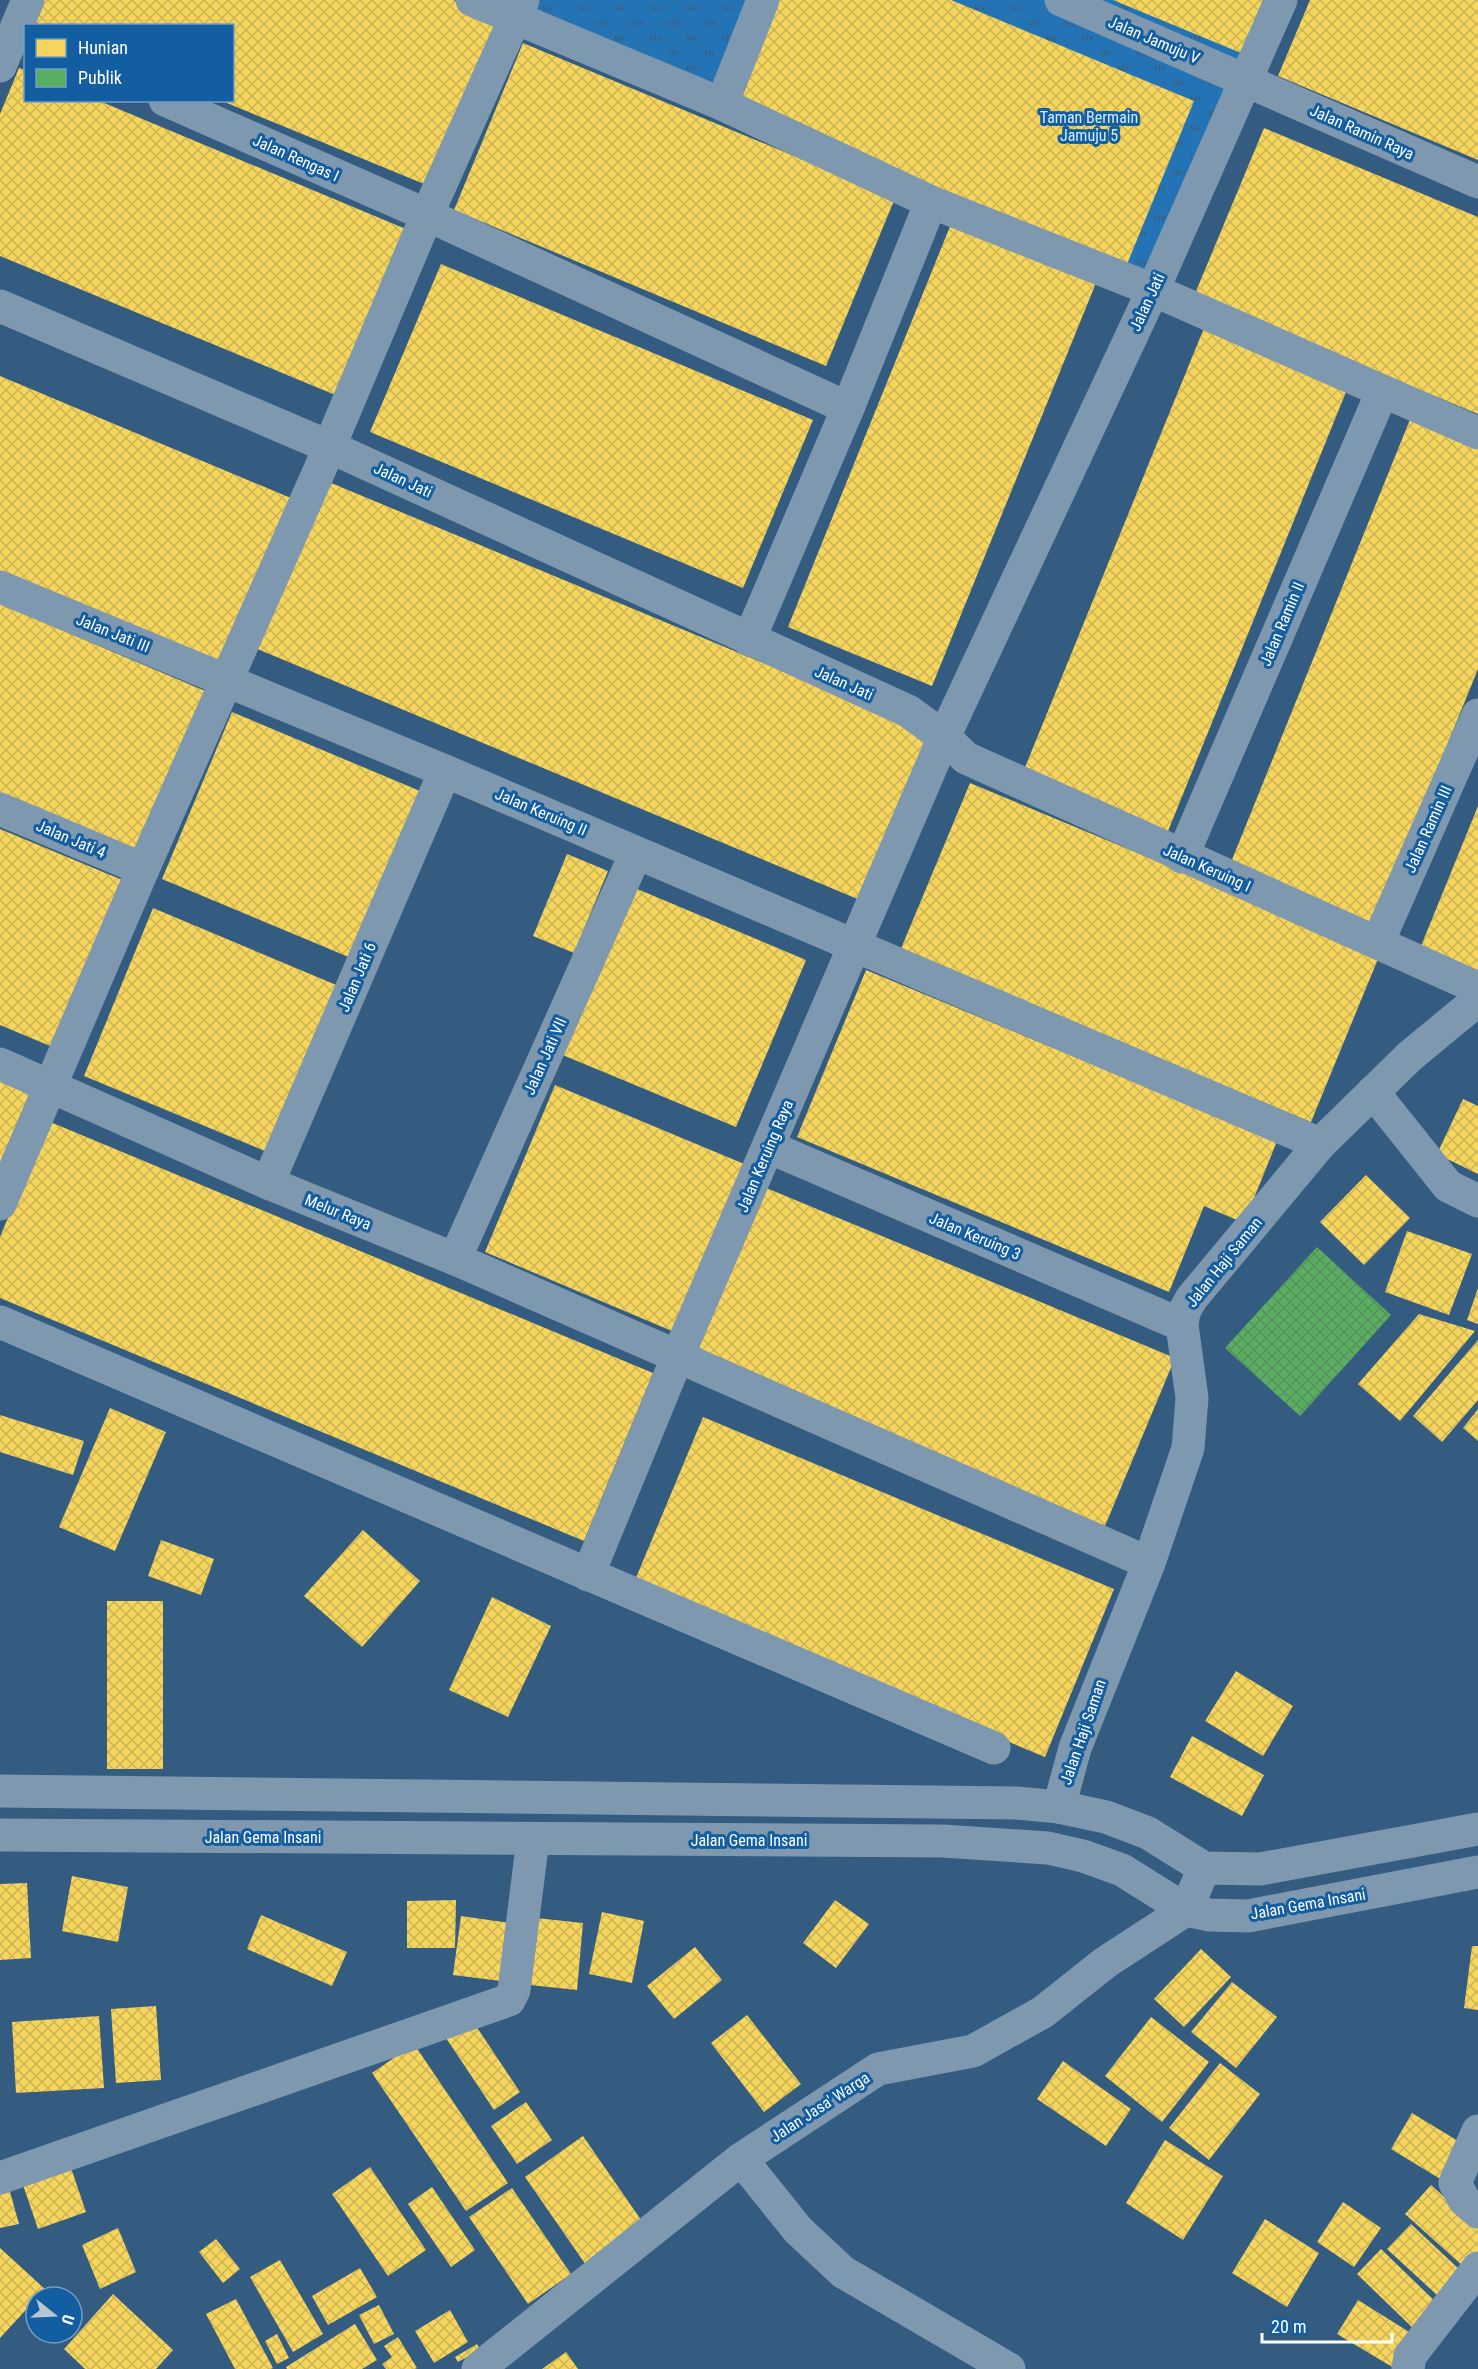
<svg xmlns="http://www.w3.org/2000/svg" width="1478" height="2369" font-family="'Roboto Condensed',sans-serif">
<defs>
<pattern id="grass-tufts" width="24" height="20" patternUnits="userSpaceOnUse" patternTransform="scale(1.5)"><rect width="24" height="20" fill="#2473b5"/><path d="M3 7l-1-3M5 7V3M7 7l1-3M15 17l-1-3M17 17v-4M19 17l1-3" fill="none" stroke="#3a5e7b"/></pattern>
<pattern id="homes-cross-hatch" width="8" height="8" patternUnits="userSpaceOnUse" patternTransform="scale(1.5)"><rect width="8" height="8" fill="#f6d55c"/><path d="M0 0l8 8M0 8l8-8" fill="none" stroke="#ccb358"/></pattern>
<pattern id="public-cross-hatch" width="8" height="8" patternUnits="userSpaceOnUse" patternTransform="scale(1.5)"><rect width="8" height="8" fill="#5aae61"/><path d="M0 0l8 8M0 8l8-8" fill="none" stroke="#56915b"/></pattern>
</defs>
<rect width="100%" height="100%" fill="#335c80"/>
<!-- grass -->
<polygon fill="url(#grass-tufts)" points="523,0 1281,0 1153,290 515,19"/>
<!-- homes -->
<g fill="url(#homes-cross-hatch)">
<polygon points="44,0 453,0 504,21 434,188 222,101 232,100 232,26 42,26 35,22"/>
<polygon points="768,0 951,0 1194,101 1125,269 726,103"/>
<polygon points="1113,0 1263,0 1241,53"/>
<polygon points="1310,0 1478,0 1478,160 1278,76"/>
<polygon points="523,43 895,198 826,366 454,210"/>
<polygon points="19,68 26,70 26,100 97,100 413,232 345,399 0,256 0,114"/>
<polygon points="1264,128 1478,217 1478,414 1194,296"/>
<polygon points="951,224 1096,283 932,686 788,627"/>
<polygon points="441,264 813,420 743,588 370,432"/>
<polygon points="1204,328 1348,387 1164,841 1019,782"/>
<polygon points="0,376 298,501 227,666 0,572"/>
<polygon points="1411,417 1478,444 1478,669 1372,930 1227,872"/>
<polygon points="324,480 929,732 860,900 255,648"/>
<polygon points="0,604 210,693 138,859 0,801"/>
<polygon points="232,712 420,791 351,958 162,879"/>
<polygon points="970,783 1380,954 1311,1122 900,951"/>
<polygon points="1478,806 1478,975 1419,951"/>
<polygon points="0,829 132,884 62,1051 0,1025"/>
<polygon points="567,854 608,871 574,953 533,936"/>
<polygon points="623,883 806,960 736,1127 553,1051"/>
<polygon points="153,908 341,987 272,1154 84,1076"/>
<polygon points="866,970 1277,1141 1244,1223 1204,1206 1169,1292 797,1137"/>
<polygon points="0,1077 31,1090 0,1163"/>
<polygon points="555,1085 749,1166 679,1334 485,1252"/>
<polygon points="1463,1099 1478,1106 1478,1174 1437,1154"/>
<polygon points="48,1121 653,1373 584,1541 0,1298 0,1237"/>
<polygon points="1366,1175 1410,1218 1364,1265 1320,1222"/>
<polygon points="764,1187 1175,1358 1105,1526 694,1355"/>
<polygon points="1407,1231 1472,1254 1449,1315 1385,1292"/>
<polygon points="1478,1288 1478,1324 1467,1320"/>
<polygon points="1419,1314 1475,1331 1400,1421 1358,1384"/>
<polygon points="1478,1340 1478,1400 1442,1442 1413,1416"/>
<polygon points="110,1408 166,1432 115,1551 59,1527"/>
<polygon points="1478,1409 1478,1441 1463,1428"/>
<polygon points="0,1415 84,1441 73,1475 0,1452"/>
<polygon points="703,1417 1114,1589 1045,1757 633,1585"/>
<polygon points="363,1530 420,1581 362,1647 304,1596"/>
<polygon points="161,1540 214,1559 201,1595 148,1576"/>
<polygon points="492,1597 551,1626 508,1717 449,1690"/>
<rect x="107" y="1601" width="56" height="168"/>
<polygon points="1236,1671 1293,1706 1263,1756 1205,1721"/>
<polygon points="1192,1736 1264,1775 1242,1816 1170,1777"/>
<polygon points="72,1876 128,1887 118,1942 62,1931"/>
<polygon points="27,1883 31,1958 0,1960 0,1884"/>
<polygon points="456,1900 455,1948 407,1948 407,1901"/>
<polygon points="835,1900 869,1924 836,1968 803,1943"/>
<polygon points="602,1912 644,1921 632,1983 589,1974"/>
<polygon points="261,1915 347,1952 332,1986 247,1949"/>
<polygon points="461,1916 518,1924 509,1982 453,1975"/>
<polygon points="536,1918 583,1923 577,1990 530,1985"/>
<polygon points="1472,1946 1478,1946 1478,2010 1464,2008"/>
<polygon points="695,1947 722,1980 674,2019 647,1986"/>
<polygon points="1201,1949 1231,1977 1184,2027 1154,1999"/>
<polygon points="1232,1982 1277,2017 1236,2068 1191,2032"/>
<polygon points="156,2006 161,2080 116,2083 111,2009"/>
<polygon points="747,2015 801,2084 764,2112 711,2043"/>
<polygon points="99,2016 104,2088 16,2093 12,2022"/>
<polygon points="1151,2017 1209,2062 1162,2122 1105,2076"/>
<polygon points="472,2020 520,2092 494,2110 446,2038"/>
<polygon points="414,2044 508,2183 466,2211 372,2073"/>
<polygon points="1063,2061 1131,2109 1106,2146 1037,2099"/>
<polygon points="1220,2063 1260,2094 1209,2160 1169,2128"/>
<polygon points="526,2102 552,2140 517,2164 491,2126"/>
<polygon points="1412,2113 1463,2144 1442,2180 1391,2149"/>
<polygon points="583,2136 646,2227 588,2268 525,2177"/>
<polygon points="1165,2140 1223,2176 1183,2240 1126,2203"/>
<polygon points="69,2162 86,2212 38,2229 21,2179"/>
<polygon points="370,2167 426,2250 388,2276 332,2194"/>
<polygon points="1431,2185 1478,2227 1478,2254 1465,2268 1405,2214"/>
<polygon points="432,2187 475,2250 451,2267 408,2204"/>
<polygon points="9,2188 19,2224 0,2228 0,2190"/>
<polygon points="512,2188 571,2274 528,2304 469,2217"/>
<polygon points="1343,2202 1381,2228 1354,2267 1317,2242"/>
<polygon points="1265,2219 1319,2253 1287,2307 1232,2273"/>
<polygon points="1411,2224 1460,2270 1437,2295 1387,2249"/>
<polygon points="118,2228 136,2272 100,2289 82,2245"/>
<polygon points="216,2239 240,2269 223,2283 199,2252"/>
<polygon points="0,2248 45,2289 0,2338"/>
<polygon points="1381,2249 1444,2310 1420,2335 1357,2274"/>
<polygon points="280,2260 323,2334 293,2352 250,2277"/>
<polygon points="360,2268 377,2297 328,2325 312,2296"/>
<polygon points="113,2294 173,2350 156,2369 85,2369 64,2349"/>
<polygon points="236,2299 273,2368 271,2369 235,2369 206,2314"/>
<polygon points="1358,2300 1414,2335 1394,2368 1337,2334"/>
<polygon points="379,2305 394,2334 374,2344 359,2315"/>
<polygon points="450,2310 468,2342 434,2363 415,2331"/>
<polygon points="355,2324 377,2360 362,2369 287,2369 286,2367"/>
<polygon points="277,2334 289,2358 277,2364 265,2341"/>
<polygon points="398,2337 417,2368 415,2369 386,2369 382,2364 392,2357 384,2346"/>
<polygon points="477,2344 480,2350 458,2362 455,2357"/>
<polygon points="566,2352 578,2369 542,2369"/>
</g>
<!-- public -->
<polygon fill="url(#public-cross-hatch)" points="1317,1247 1391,1315 1300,1416 1225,1348"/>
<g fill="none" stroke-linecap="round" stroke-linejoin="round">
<!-- minor -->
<g stroke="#7e98b0" stroke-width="33">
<polyline points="472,0 722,104 931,202 1153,290 1478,433"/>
<polyline points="1061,0 1478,182"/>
<polyline points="0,66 28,0"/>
<polyline points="165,100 427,215 848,408"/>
<polyline points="722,104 763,0"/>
<polyline points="0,587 445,771 1320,1144"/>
<polyline points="749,640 848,408 931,202"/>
<polyline points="0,809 143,869"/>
<polyline points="1182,857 1382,392"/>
<polyline points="1378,942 1478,715"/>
<polyline points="0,1064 268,1183 455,1259 1149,1563"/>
<polyline points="1373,1092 1448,1186 1478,1201"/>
<polyline points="769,1147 1182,1325"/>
<polyline points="268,1183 445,771"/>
<polyline points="0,1204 143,869 320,469 427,215 523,0"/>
<polyline points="455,1259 636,853"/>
<polyline points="0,1322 994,1748"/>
<polyline points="588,1575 677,1358 944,737 966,758 1478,988"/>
<polyline points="1059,1807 1075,1748 1149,1563 1188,1448 1192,1398 1182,1325 1184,1312 1191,1299 1320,1144 1410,1056 1478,1000"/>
<polyline points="1478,2131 1455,2183 1464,2200 1478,2212"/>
<polyline points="741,2159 798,2230 843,2272 1009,2369"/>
<polyline points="0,2178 509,2000 514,1990 533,1839"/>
<polyline points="478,2369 741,2159 878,2069 973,2051 1043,2012 1106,1962 1186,1910 1204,1868"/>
<polyline points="1408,2369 1410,2356 1478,2268"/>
</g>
<!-- tertiary -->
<g stroke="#7e98b0" stroke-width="33">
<polyline points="0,306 330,447 908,711 944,737 1153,290 1281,0"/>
<polyline points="0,1791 1016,1803 1059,1807 1106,1817 1148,1833 1204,1868 1260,1869 1478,1829"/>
<polyline points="0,1835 943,1841 1048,1848 1083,1856 1122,1870 1186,1910 1210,1915 1248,1916 1478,1872"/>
</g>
</g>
<g text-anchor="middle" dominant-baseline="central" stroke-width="6" stroke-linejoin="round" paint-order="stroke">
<!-- street labels -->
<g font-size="16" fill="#fff" stroke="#135ea0">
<text transform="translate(1154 40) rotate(23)">Jalan Jamuju V</text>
<text transform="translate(1362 132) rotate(24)">Jalan Ramin Raya</text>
<text transform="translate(296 158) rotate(24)">Jalan Rengas I</text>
<text transform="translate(1147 302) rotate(-65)">Jalan Jati</text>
<text transform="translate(403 480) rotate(25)">Jalan Jati</text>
<text transform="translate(1282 624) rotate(-67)">Jalan Ramin II</text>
<text transform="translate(113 633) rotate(22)">Jalan Jati III</text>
<text transform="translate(844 683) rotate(24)">Jalan Jati</text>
<text transform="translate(541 812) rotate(23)">Jalan Keruing II</text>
<text transform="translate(1428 829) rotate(-66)">Jalan Ramin III</text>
<text transform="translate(71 839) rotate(23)">Jalan Jati 4</text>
<text transform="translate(1207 868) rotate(24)">Jalan Keruing I</text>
<text transform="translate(357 977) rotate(-67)">Jalan Jati 6</text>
<text transform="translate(545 1056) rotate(-66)">Jalan Jati VII</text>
<text transform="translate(765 1156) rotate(-67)">Jalan Keruing Raya</text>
<text transform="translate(338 1212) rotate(22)">Melur Raya</text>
<text transform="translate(975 1236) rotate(23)">Jalan Keruing 3</text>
<text transform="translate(1224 1262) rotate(-51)">Jalan Haji Saman</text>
<text transform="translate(1083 1732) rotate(-71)">Jalan Haji Saman</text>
<text x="263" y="1837">Jalan Gema Insani</text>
<text x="749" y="1840">Jalan Gema Insani</text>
<text transform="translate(1308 1904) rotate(-10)">Jalan Gema Insani</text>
<text transform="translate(820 2107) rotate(-33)">Jalan Jasa' Warga</text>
</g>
<!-- park labels -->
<g font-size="16" fill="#d4ebfe" stroke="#135ea0">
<text x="1089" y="117">Taman Bermain<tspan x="1089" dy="18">Jamuju 5</tspan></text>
</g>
</g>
<!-- legend -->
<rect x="24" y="24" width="210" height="78" fill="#135ea0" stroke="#719ec6" stroke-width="1.5"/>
<rect x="36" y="39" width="30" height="18" fill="#f6d55c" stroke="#719ec6" stroke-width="1.5"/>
<text x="78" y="54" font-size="18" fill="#ffffff">Hunian</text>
<rect x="36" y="69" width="30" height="18" fill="#5aae61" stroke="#719ec6" stroke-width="1.5"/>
<text x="78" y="84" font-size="18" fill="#ffffff">Publik</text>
<!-- north arrow -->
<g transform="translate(54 2315) rotate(108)"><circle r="28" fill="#135ea0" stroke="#719ec6" stroke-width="1.5"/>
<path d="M0-4.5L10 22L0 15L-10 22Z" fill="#b8c6d3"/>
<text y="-9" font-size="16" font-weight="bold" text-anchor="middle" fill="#ffffff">U</text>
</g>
<!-- scale -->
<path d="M1262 2333v9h130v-9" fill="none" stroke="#ffffff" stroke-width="3"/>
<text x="1271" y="2333" font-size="18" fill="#ffffff" stroke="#135ea0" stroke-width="4.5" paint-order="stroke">20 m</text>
</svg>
